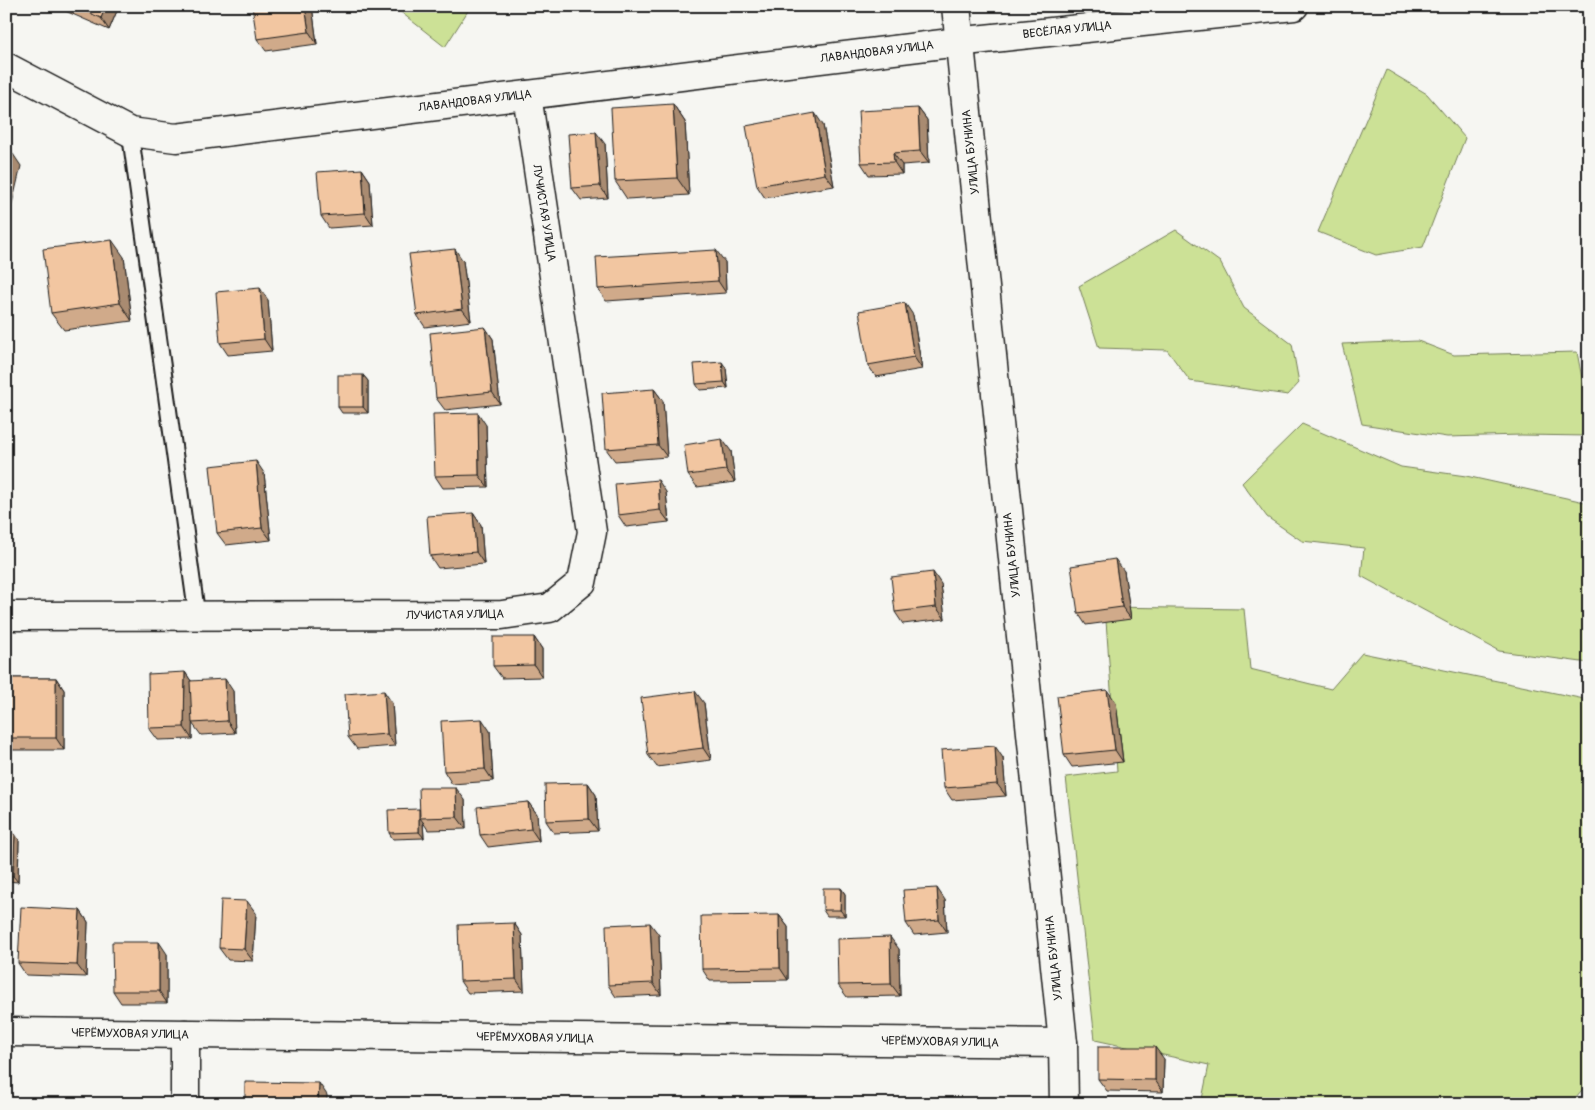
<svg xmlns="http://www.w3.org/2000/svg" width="1595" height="1110" font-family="Pangolin,sans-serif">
<rect width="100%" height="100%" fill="#f6f6f2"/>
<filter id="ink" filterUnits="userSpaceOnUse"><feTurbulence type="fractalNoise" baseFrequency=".02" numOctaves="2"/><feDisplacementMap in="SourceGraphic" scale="10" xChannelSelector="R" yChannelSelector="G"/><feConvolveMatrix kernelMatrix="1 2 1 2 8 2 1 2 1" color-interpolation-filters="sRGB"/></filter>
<g filter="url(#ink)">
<!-- green -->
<g fill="#cce196" stroke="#747e59">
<polygon points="393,6 471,6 445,47"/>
<polygon points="1387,70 1427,94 1465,138 1423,247 1376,255 1318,232"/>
<polygon points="1176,230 1220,262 1244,308 1292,344 1299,383 1288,395 1190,381 1167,350 1099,348 1079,286"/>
<polygon points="1418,341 1454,355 1577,352 1589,415 1589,436 1521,435 1447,437 1362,424 1342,344"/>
<polygon points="1302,424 1401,467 1466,476 1589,503 1589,663 1499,651 1361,576 1364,548 1302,541 1267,517 1242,483"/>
<polygon points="1105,607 1244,609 1250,669 1331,689 1362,653 1589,700 1589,1082 1575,1098 1583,1104 1201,1104 1209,1065 1095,1040 1066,777 1117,771"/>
</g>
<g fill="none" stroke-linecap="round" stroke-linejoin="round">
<!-- lane casing -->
<g stroke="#1c1c1c" stroke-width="19">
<polyline id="lane" points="130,132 197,616"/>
</g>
<!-- street casing -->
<g stroke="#1c1c1c" stroke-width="31">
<g id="street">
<polyline points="956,6 1063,1043 1064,1104"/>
<polyline points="6,67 130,132 176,138 975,40 1294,6"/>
<polyline points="6,616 502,615 550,608 582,582 592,532 527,95"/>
<polyline points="6,1032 1063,1043"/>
<polyline points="185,1034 185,1104"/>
</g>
</g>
<!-- lane -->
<use href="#lane" stroke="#f6f6f2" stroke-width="15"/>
<!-- street -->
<use href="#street" stroke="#f6f6f2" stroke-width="28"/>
</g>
<!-- wall -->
<g fill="#d0aa8a" stroke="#1c1c1c">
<polygon points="54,6 119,6 109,30"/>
<polygon points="312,6 317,44 266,51 257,39"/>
<polygon points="673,104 685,122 689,195 627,199 615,181"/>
<polygon points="918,108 927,120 929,163 902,165 902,174 869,175 861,163"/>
<polygon points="823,125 834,186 765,198 757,186"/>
<polygon points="605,144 608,198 581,200 572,188"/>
<polygon points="362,169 370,181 373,225 329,228 321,216"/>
<polygon points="124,257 132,321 64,330 51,313"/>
<polygon points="463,261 471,321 425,327 417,315"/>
<polygon points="725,262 726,293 606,301 598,289"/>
<polygon points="268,300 272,351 228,355 220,343"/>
<polygon points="913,315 922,369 876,377 868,365"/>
<polygon points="485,327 493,339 500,404 445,410 436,398"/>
<polygon points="726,368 728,388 700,390 696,384"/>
<polygon points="363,375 368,381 368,413 342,413 338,407"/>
<polygon points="654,389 663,401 667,457 615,461 606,449"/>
<polygon points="486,425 488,487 443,488 435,476"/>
<polygon points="731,451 735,482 697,487 688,475"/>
<polygon points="264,473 271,540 226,545 217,533"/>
<polygon points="666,492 669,522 626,527 618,515"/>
<polygon points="473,513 481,525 484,564 438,568 430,556"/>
<polygon points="1124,571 1131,619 1086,625 1078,613"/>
<polygon points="941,584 945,619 903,624 895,612"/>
<polygon points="534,637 542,649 542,677 502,678 493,666"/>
<polygon points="185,672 191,681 233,691 235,733 201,735 192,723 192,739 158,740 149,728"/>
<polygon points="6,678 56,678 64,690 64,750 6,750"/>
<polygon points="1116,702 1123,762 1072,767 1064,755"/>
<polygon points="392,703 395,746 357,749 348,737"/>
<polygon points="704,703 711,760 657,767 648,755"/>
<polygon points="490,731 493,781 452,784 444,771"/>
<polygon points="1003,758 1006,796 952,800 944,788"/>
<polygon points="588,783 596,795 598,831 554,833 546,821"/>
<polygon points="465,800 466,829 428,830 423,822 424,838 393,839 389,833 419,809 420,810"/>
<polygon points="528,802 537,814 539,841 488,847 480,835"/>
<polygon points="6,834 19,840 18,882 6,881"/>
<polygon points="841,888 845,894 845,916 827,916 823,910"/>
<polygon points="945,900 947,932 914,935 906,923"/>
<polygon points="80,910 88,922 86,977 26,975 18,963"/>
<polygon points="256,913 253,961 228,960 219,948"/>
<polygon points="779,915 788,927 788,980 710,981 702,969"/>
<polygon points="514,923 522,935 524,991 468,993 460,981"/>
<polygon points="659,935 661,995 616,997 608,985"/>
<polygon points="899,949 900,996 847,997 838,985"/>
<polygon points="167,954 167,1003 121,1003 113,991"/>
<polygon points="1164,1059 1163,1092 1107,1091 1098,1079"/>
</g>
<!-- shaded-wall -->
<g fill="#a98b71" stroke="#1c1c1c">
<polygon points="106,6 119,6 109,30 101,18"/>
<polygon points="305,6 312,6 317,44 309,32"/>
<polygon points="673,104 685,122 689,195 677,178"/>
<polygon points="918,108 927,120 929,163 920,151"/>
<polygon points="815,113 823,125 834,186 825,174"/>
<polygon points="596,132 605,144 608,198 600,186"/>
<polygon points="893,153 902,165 902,174 894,162"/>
<polygon points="13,154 21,166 7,225 6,224 6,181"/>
<polygon points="362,169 370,181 373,225 365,213"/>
<polygon points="112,240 124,257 132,321 120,303"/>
<polygon points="455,249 463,261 471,321 462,309"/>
<polygon points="716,250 725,262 726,293 718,281"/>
<polygon points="260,288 268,300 272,351 264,339"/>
<polygon points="905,303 913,315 922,369 914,357"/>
<polygon points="485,327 493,339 500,404 492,392"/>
<polygon points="722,362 726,368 728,388 724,382"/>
<polygon points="363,375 368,381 368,413 363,407"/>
<polygon points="654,389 663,401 667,457 658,445"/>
<polygon points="478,413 486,425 488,487 479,475"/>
<polygon points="722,439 731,451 735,482 726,470"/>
<polygon points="256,461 264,473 271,540 262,528"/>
<polygon points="658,480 666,492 669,522 660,510"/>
<polygon points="473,513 481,525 484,564 476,552"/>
<polygon points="1115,559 1124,571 1131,619 1122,607"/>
<polygon points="933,572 941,584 945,619 936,607"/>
<polygon points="534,637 542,649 542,677 534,665"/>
<polygon points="185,672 193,684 192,739 184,727"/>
<polygon points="56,678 64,690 64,750 56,738"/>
<polygon points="225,679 233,691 235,733 227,721"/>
<polygon points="1107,690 1116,702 1123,762 1115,750"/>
<polygon points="384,691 392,703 395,746 387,734"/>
<polygon points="695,691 704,703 711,760 703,748"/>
<polygon points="482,719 490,731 493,781 485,769"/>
<polygon points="995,746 1003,758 1006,796 997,784"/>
<polygon points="588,783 596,795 598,831 589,819"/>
<polygon points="456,788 465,800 466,829 457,817"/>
<polygon points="528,802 537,814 539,841 531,829"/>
<polygon points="419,809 423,815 420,818 423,822 424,838 419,832"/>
<polygon points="15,834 19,840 18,882 13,876"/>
<polygon points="841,888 845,894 845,916 840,910"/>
<polygon points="937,888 945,900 947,932 939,920"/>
<polygon points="247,901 256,913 253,961 244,949"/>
<polygon points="80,910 88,922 86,977 77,965"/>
<polygon points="779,915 788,927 788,980 780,968"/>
<polygon points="514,923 522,935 524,991 516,979"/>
<polygon points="650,923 659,935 661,995 653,983"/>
<polygon points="890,937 899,949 900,996 891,984"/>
<polygon points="159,942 167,954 167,1003 159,991"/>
<polygon points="1155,1047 1164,1059 1163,1092 1155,1080"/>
<polygon points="319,1083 327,1095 327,1104 318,1104"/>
</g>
<!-- building -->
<g fill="#f2c6a1" stroke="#1c1c1c">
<polygon points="74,6 106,6 101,18"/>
<polygon points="252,6 305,6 309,32 257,39"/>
<polygon points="673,104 677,178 615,181 611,108"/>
<polygon points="918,108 920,151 893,153 894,162 861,163 858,111"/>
<polygon points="815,113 825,174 757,186 746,126"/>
<polygon points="596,132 600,186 572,188 568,134"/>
<polygon points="6,152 13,154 6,181"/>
<polygon points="362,169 365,213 321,216 317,172"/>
<polygon points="112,240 120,303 51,313 43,249"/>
<polygon points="455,249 462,309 417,315 409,254"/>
<polygon points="716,250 718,281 598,289 596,257"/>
<polygon points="260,288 264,339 220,343 216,292"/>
<polygon points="905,303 914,357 868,365 859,311"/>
<polygon points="485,327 492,392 436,398 430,333"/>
<polygon points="722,362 724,382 696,384 694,364"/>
<rect x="338" y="375" width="25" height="32"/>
<polygon points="654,389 658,445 606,449 602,393"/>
<polygon points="478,413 479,475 435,476 433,414"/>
<polygon points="722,439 726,470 688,475 684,445"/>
<polygon points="256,461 262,528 217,533 210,466"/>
<polygon points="658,480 660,510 618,515 615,484"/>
<polygon points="473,513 476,552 430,556 427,516"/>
<polygon points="1115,559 1122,607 1078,613 1071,566"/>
<polygon points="933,572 936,607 895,612 891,577"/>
<polygon points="493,637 534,637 534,665 493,666"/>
<polygon points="185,672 184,727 149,728 148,674"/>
<rect x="6" y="678" width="50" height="60"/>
<polygon points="225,679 227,721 192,723 190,681"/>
<polygon points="1107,690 1115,750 1064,755 1057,696"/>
<polygon points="384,691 387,734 348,737 345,694"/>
<polygon points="695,691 703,748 648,755 641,698"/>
<polygon points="482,719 485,769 444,771 441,721"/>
<polygon points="995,746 997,784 944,788 941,750"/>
<polygon points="588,783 589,819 546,821 545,784"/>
<polygon points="419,788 456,788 457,817 420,818"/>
<polygon points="528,802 531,829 480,835 477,807"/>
<polygon points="419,809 419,832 389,833 388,810"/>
<polygon points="6,834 15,834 13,876 6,875"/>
<polygon points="823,888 841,888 840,910 823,910"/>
<polygon points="937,888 939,920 906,923 903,890"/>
<polygon points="221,900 247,901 244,949 219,948"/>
<polygon points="21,907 80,910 77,965 18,963"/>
<polygon points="779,915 780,968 702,969 701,916"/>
<polygon points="514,923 516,979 460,981 458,925"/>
<polygon points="650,923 653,983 608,985 606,925"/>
<polygon points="890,937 891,984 838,985 837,939"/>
<polygon points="112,942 159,942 159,991 113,991"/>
<polygon points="1098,1047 1155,1047 1155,1080 1098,1079"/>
<polygon points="245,1082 319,1083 318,1104 245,1104"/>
</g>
</g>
<g text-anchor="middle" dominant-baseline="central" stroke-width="4" stroke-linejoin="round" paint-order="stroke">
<!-- street labels -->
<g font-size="12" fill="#1c1c1c" stroke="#f6f6f2">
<text transform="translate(1067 30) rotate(-6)">ВЕСЁЛАЯ УЛИЦА</text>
<text transform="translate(877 52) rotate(-7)">ЛАВАНДОВАЯ УЛИЦА</text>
<text transform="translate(475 101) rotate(-7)">ЛАВАНДОВАЯ УЛИЦА</text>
<text transform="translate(971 152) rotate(-96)">УЛИЦА БУНИНА</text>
<text transform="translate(544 213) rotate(81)">ЛУЧИСТАЯ УЛИЦА</text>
<text transform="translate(1012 555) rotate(-96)">УЛИЦА БУНИНА</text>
<text transform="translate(455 615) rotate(-1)">ЛУЧИСТАЯ УЛИЦА</text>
<text transform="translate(1054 958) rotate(-96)">УЛИЦА БУНИНА</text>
<text transform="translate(130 1034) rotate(1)">ЧЕРЁМУХОВАЯ УЛИЦА</text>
<text transform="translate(535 1038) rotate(1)">ЧЕРЁМУХОВАЯ УЛИЦА</text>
<text transform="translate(940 1042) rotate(1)">ЧЕРЁМУХОВАЯ УЛИЦА</text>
</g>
</g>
<!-- margin -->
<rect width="1595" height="1110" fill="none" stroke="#f6f6f2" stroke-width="25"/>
<rect x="12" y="12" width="1570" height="1085" fill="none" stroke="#1c1c1c" stroke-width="2" filter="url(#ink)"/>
</svg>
